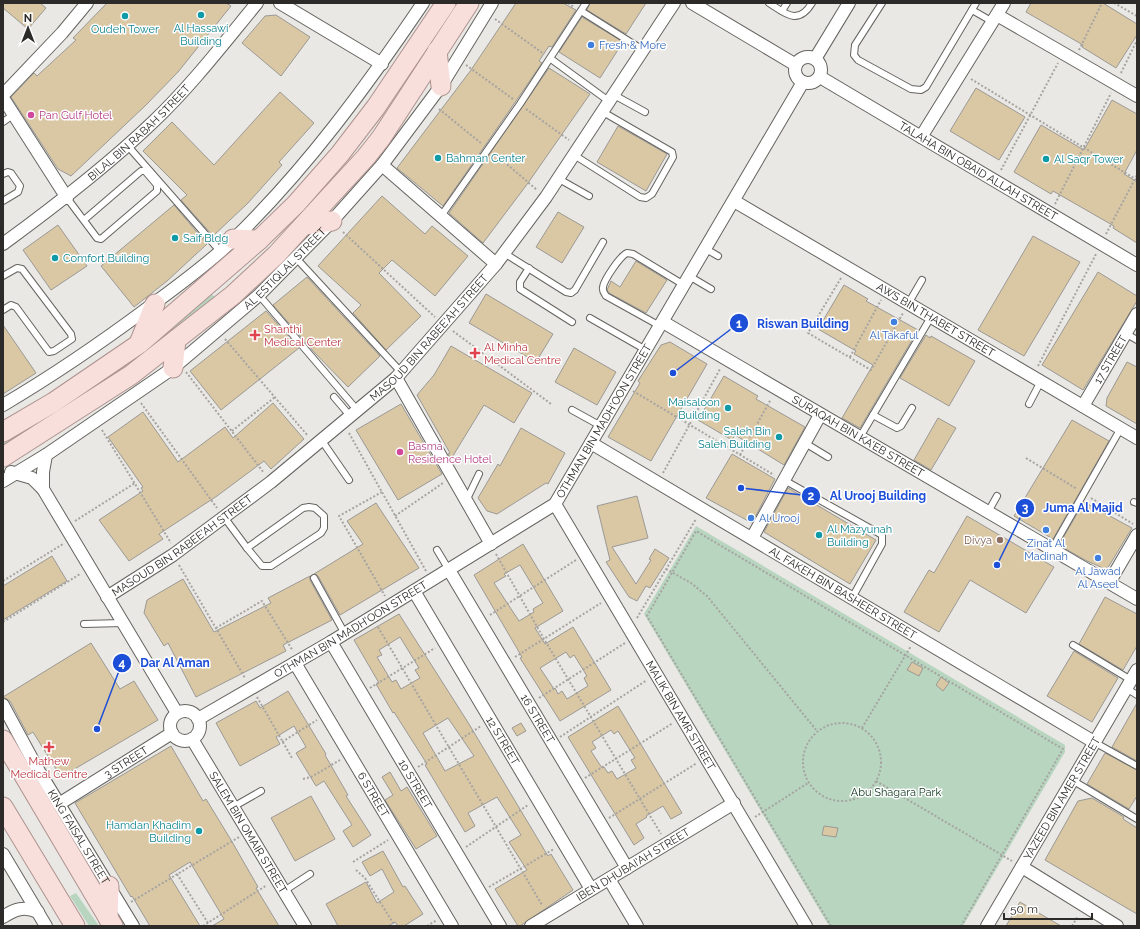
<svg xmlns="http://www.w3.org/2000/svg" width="1140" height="929" font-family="Raleway,sans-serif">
<rect width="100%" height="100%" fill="#eae8e4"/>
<!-- green -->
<g fill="#b7d5bf">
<polygon points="210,293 215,297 127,368 3,447 3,441"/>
<polygon points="696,526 1065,745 1065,752 963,926 829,926 644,614"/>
<polygon points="76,893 99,926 89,926 70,896"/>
</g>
<!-- building -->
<g fill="#dac8a5" stroke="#9b9995" fill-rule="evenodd">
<polygon points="3,3 40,3 46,8 28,29 3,8"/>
<polygon points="107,3 226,3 231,6 178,72 146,105 71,176 58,169 11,97 34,73 37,76 76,40 73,38"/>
<polygon points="516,3 563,3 576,10 552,47 549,46 539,61 542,63 516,101 443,206 397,168 471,70"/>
<polygon points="590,3 646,3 626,34 587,10"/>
<polygon points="1031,3 1103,3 1137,24 1137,35 1116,68 1082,47 1083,45 1026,12"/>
<polygon points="276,15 310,37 281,76 242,43 265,16"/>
<polygon points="582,17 623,42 600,78 559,52"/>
<polygon points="549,68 590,94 528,183 483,243 449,213"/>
<polygon points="976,88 1025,117 999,160 950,131"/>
<polygon points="280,92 314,123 279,162 282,165 248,203 213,236 181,200 187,195 143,151 172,122 214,165"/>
<polygon points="1112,100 1137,114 1137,150 1124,174 1137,182 1137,243 1113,228 1114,226 1053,191 1051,194 1014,172 1041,125 1084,150"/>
<polygon points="618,126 667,154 646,191 597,162"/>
<polygon points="382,196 425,234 432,226 468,256 435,296 392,260 379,273 421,316 386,350 353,313 361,305 318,266"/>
<polygon points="174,205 207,244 167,281 134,307 101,266"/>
<polygon points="558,212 584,227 562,263 536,247"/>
<polygon points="58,225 87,266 51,290 23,250"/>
<polygon points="1033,236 1080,262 1024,356 978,330"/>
<polygon points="636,261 667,280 646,313 609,293 607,290 611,281 620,287"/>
<polygon points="1098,272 1137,296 1137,301 1083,390 1042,365"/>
<polygon points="307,277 380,356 348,387 315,353 273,305"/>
<polygon points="844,285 868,299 866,301 918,330 860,428 842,418 873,365 854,354 856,351 818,329"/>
<polygon points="486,294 553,334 536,362 469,323"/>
<polygon points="266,311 299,348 221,410 190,371"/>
<polygon points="3,325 36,373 3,394"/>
<polygon points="926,335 930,338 931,336 975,361 949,406 900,378"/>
<polygon points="670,342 707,364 651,461 608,437 640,383 638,381 661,345"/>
<polygon points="451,346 532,393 514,423 484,405 451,459 448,454 450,453 417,395 434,375"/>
<polygon points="574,348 616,372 597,405 555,382"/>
<polygon points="1127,362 1137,367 1137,424 1106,406 1107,398"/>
<polygon points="724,376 758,396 756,399 805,427 784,465 735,435 732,440 698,420"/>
<polygon points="273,403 304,439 271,469 264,461 217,496 159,534 163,539 129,561 99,520 143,491 141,488 143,487 108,437 143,412 178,462 225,427 233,438"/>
<polygon points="401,404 442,474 398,500 356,430"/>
<polygon points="938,418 956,428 931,470 914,460"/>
<polygon points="1072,420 1109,441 1053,539 1014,516"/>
<polygon points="521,428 565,453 548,484 546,483 497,514 487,511 478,498 498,464 500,466"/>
<polygon points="732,454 775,479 752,523 706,498"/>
<polygon points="788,488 876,540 850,584 764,532"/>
<polygon points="637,496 648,538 612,547 636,584 651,560 649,559 655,549 669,558 650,588 646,586 637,601 629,597 606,562 610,560 597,506"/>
<polygon points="1084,502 1132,528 1109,566 1105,569 1085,560 1064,548 1065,546 1060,543"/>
<polygon points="376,503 419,568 340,615 318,576 314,574 363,544 347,521"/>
<polygon points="967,516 1054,567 1026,613 970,580 939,632 904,612 929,570 934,573"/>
<path d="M 523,544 L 563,611 L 535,628 L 545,644 L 573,627 L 611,690 L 560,721 L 520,658 L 522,657 L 474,575 ZM 520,565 L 543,603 L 533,609 L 534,612 L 519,621 L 494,583 L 506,576 L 504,574 ZM 566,652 L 570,658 L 574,655 L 587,676 L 584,678 L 588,686 L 567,699 L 562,691 L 558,694 L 555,688 L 554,689 L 540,668 Z"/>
<polygon points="52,556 67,581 3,620 3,586"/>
<polygon points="310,576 310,580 332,620 283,645 286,651 196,697 168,643 164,646 144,613 147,600 183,579 214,632 271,603 268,598"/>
<polygon points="1105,597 1137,614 1137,646 1123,670 1079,644"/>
<path d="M 399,614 L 469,724 L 548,856 L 551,854 L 573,890 L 520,926 L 518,926 L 495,889 L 527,870 L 509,842 L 521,835 L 497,797 L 468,813 L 475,826 L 465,832 L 425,765 L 427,764 L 394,712 L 393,713 L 376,684 L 379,683 L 354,640 ZM 400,637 L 419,668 L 415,670 L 420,678 L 401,689 L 396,680 L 392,682 L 377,657 L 382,655 L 379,650 ZM 448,718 L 474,756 L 445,771 L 423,733 Z"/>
<polygon points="91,643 120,689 134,681 158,720 61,777 33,732 28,735 10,701 3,697"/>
<polygon points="1074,651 1118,678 1092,722 1047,696"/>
<polygon points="912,662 923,668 919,676 907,670"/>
<polygon points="941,677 949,683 943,691 936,685"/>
<polygon points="288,691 326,754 325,755 348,795 346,796 371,835 353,847 343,831 352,825 324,781 316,786 296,753 306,747 294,726 276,737 280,744 240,766 216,723 256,701 260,708"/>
<polygon points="1137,703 1137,761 1112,747"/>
<path d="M 618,706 L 682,813 L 671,819 L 663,806 L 646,816 L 647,817 L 636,824 L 644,838 L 634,845 L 568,737 ZM 611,730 L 614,734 L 618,731 L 635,758 L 631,760 L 636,768 L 617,779 L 612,771 L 608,773 L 604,767 L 602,768 L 591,751 L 596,748 L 592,742 Z"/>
<polygon points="521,723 526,731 517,736 512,728"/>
<polygon points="171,746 203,801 206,799 231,840 258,887 256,888 279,926 212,926 224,919 190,862 169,875 200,926 150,926 132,896 131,897 75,803"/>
<polygon points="1105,753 1137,770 1137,796 1129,809 1087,784"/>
<polygon points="390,772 401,791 407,787 437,836 416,849 385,800 393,795 382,777"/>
<polygon points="311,796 335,839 295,861 271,818"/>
<polygon points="1092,798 1124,817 1123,819 1137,828 1137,914 1045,860 1078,801"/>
<polygon points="824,826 838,828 836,837 822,835"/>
<polygon points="383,851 403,887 405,886 423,914 404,926 398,926 395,922 388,926 338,926 326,904 366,882 377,903 394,892 382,869 370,876 362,862"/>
<polygon points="1020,902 1061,926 1006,926"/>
</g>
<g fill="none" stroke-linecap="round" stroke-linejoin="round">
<!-- lane casing -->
<g stroke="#656460" stroke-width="8">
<g id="lane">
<path d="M 769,3 C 786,14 798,26 812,3"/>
<polyline points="882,3 855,45 854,55 858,60 911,89 921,90 926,87 976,3"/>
<polyline points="972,10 993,22"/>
<polyline points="581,11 643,50"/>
<polyline points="782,11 787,3"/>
<polyline points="551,59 610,102"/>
<polyline points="614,95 645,112"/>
<polyline points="3,122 13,115"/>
<polyline points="127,145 220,251"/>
<polyline points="574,155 640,197 646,198 652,194 673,157 672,152 603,112"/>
<polyline points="3,174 8,172 11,173 20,186 18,192 3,201"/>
<polyline points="559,179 589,196"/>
<polyline points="67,198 97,238 101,239 157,191 157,185 145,171 141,171 84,220"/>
<polyline points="441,216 520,104 586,3"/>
<polyline points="706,249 718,256"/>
<polyline points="504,253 566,292 571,293 575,290 603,242"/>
<polyline points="296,258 401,372"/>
<polyline points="529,268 520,282 520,289 572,322"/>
<polyline points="3,276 17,268 22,269 71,334 72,339 54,351 49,352 16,307 11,305 3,310"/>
<polyline points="689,276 711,289"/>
<polyline points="259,295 358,411"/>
<polyline points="908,304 922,280"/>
<polyline points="590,318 646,350"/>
<path d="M 660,326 L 606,296 C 604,293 602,291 603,287 C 604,280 620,256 627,253 L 633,254 L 684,285"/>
<polyline points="1125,333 1137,340"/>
<polyline points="334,397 351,417"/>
<polyline points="1029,404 1041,381"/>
<polyline points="572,410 601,426"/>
<polyline points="873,415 897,428 901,426 912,408"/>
<polyline points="860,437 931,317"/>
<polyline points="322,441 349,480"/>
<polyline points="805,443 828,457"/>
<polyline points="784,480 882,535 882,544 852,598"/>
<polyline points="466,501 479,474"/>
<polyline points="1134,502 1137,503"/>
<polygon points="309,507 315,508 324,516 324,528 321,533 271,566 262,566 247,548 303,508"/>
<polyline points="988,512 997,496"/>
<polyline points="224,517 247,548"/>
<polyline points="1052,549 1121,428"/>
<polyline points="437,550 449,570"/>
<polyline points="314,578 345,634"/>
<polyline points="84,624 123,623"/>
<polyline points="1073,645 1131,680"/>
<polyline points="1126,688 1137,695"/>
<polyline points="1094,742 1137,766"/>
<polyline points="1072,780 1137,819"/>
<polyline points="233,807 261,791"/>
<polyline points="284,891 310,874"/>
</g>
</g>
<!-- street casing -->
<g stroke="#656460" stroke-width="14">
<g id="street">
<polyline points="280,3 382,64"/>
<polyline points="692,3 796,65"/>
<polyline points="997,15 1137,96"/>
<circle cx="808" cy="70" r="13"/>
<polyline points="815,59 849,3"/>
<path id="s1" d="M 820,77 L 1137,265"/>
<polyline points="3,95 62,33 87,3"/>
<polyline points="3,98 67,198"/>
<polyline points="921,137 1004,3"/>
<polyline points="382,165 496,264"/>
<path id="s2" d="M 734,201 L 1137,438"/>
<path id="s3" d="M 3,244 C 55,206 106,167 153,122 C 191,86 224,43 257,3"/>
<path id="s4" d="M 663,322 L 1137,599"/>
<polyline points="396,378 491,544"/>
<path d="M 3,405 C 54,375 102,342 149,307 C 178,286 208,264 234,239 C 307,168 366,87 423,3"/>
<path id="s5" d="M 1083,406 L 1137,314"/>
<path id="s6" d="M 591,443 L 1094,742"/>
<polyline points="11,472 32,478 43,489 177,713"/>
<path id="s7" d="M 3,481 L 46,455 L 173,368 L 259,295 L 332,221 L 382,165 L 441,86 L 492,3"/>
<polyline points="43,489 43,472 46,455"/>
<path id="s8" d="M 555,504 L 806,926"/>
<polyline points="752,538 820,415"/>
<path id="s9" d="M 449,570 L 627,868"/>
<polyline points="1109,583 1137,535"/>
<path id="s10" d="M 414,591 L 591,889"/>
<path id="s11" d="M 107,597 L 173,555 L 271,482 L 396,378 L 496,264 L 546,197 L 674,3"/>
<path id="s12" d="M 331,642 L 500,926"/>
<path id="s13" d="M 295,663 L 452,926"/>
<path id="s14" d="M 3,705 L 37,768 L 133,926"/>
<circle cx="185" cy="726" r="15"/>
<path id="s15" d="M 198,719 L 331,642 L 555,504 L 803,82"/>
<path id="s16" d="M 192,739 L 305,926"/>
<path id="s17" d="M 59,804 L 172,733"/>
<polyline points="3,854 46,926"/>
<polyline points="1022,867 1117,926"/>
<polyline points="609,879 637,926"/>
<path d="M 3,917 C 15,909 24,906 38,912"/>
<path id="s18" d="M 531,926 L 734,803"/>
<path id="s19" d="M 987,926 L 1137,670"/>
</g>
</g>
<!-- primary casing -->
<g stroke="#ad928e" stroke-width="21">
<g id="primary">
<polyline points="437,51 441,86"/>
<polyline points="304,225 332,221"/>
<polyline points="233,239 259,240"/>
<polyline points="140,341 155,304"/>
<polyline points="173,368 176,340"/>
<polyline points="3,432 54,402 139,344 259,240 296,204 340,154 376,107 446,3"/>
<polyline points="3,457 131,375 233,295 276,255 366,157 381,138 469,3"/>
<polyline points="3,740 113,926"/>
<polyline points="3,807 75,926"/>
<polyline points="108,918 109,886"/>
</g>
</g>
<!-- path -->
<g stroke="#a6a4a1" stroke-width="2" stroke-dasharray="2 2" stroke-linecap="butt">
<polyline points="568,3 574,7"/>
<polyline points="1114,3 1137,16"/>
<polyline points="495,19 544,54"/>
<polyline points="1079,50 1102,3"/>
<polyline points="466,65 513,99"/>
<polyline points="1121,73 1137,40"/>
<polyline points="971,79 1137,180"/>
<polyline points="439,109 482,144"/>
<polyline points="526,109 569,140"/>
<polyline points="495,154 537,190"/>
<polyline points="1001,170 1058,63"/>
<polyline points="1055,204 1111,93"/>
<polyline points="343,232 435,317"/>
<polyline points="1106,234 1137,175"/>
<polyline points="841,278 808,333 871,370 903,313"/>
<polyline points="453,331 551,404"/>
<polyline points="225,339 308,436"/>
<polyline points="850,357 881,300"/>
<polyline points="1038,366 1096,254"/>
<polyline points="186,372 264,473"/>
<polyline points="633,391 774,475"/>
<polyline points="141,403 217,508"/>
<polyline points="102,430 171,543"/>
<polyline points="232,431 275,397"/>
<polyline points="349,433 426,571"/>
<polyline points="740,455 771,399"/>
<polyline points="1026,458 1077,489"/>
<polyline points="663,473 720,369"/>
<polyline points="382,492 339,516 385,596"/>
<polyline points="1091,498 1133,524"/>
<polyline points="395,516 443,483"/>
<polyline points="75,521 135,483"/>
<polyline points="496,554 544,639 661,834"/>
<polyline points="179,565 245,678"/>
<polyline points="666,569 691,583 707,596 817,731"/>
<polyline points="3,581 63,544"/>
<polyline points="490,615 576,560"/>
<polyline points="637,618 696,519"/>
<polyline points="3,622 80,574"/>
<polyline points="378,627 542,905"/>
<polyline points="216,628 262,601 293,651"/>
<polyline points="515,657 601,603"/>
<polyline points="370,688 435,648"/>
<polyline points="257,697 292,758"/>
<polyline points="539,698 625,643"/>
<circle cx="842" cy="762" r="39"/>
<polyline points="862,728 911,646"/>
<polyline points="560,737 647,680"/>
<polyline points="282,742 317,720"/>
<polyline points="418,767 481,726"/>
<polyline points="585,778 673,723"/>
<polyline points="303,779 311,777 340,760"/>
<polyline points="876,781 1012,861"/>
<polyline points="755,817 808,783"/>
<polyline points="609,818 697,763"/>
<polyline points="466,847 528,805"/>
<polyline points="353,862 388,840"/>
<polyline points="356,870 365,878 395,926"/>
<polyline points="177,874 208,923"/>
<polyline points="489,887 554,849"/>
<polyline points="131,902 239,837"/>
<polyline points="203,926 267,885"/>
<polyline points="427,926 437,920"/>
<polyline points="831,926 647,616 696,531 1063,749 961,926"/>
<polyline points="1072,926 1078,916"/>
</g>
<!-- lane -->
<use href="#lane" stroke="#fff" stroke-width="6"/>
<!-- street -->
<use href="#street" stroke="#fff" stroke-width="12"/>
<!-- primary -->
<use href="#primary" stroke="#f8dfdc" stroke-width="19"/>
</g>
<!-- markers -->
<g fill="#0f9aa8" stroke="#fff" stroke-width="1.5">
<circle cx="201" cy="15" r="4"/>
<circle cx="125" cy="16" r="4"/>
<circle cx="438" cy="158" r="4"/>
<circle cx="1046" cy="159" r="4"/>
<circle cx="175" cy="238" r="4"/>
<circle cx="55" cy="258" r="4"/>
<circle cx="728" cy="408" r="4"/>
<circle cx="779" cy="437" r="4"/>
<circle cx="819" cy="535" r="4"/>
<circle cx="199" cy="831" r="4"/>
</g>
<g fill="#3f7fe0" stroke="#fff" stroke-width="1.5">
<circle cx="591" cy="45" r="4"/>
<circle cx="894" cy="322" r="4"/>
<circle cx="751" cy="518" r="4"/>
<circle cx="1046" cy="530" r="4"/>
<circle cx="1098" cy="558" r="4"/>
</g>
<g fill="#d1479c" stroke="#fff" stroke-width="1.5">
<circle cx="31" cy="115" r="4"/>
<circle cx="400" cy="452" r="4"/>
</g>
<g fill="#e0444e" stroke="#fff" stroke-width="1.5">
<path d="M253 329h4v4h4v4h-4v4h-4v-4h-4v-4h4z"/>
<path d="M473 347h4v4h4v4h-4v4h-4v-4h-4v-4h4z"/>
<path d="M47 741h4v4h4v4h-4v4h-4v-4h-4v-4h4z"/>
</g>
<circle fill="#8d6e63" stroke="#fff" stroke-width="1.5" cx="1000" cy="540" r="4"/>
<g text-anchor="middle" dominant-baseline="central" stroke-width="3" stroke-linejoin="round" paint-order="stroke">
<!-- culture labels -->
<g font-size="11" fill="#0d838f" stroke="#fff" text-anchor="start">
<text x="201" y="28" text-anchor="middle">Al Hassawi<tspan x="201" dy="13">Building</tspan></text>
<text x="125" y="29" text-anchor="middle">Oudeh Tower</text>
<text x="446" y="158">Bahman Center</text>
<text x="1054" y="159">Al Saqr Tower</text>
<text x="183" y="238">Saif Bldg</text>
<text x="63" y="258">Comfort Building</text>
<text x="720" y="402" text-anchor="end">Maisaloon<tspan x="720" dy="13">Building</tspan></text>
<text x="771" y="431" text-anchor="end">Saleh Bin<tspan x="771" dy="13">Saleh Building</tspan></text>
<text x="827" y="529">Al Mazyunah<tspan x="827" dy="13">Building</tspan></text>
<text x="191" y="825" text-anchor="end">Hamdan Khadim<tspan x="191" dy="13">Building</tspan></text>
</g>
<!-- shop labels -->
<g font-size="11" fill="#366cbe" stroke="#fff">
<text x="599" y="45" text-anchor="start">Fresh &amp; More</text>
<text x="894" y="335">Al Takaful</text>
<text x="759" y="518" text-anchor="start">Al Urooj</text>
<text x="1046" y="543">Zinat Al<tspan x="1046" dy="13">Madinah</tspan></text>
<text x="1098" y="571">Al Jawad<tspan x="1098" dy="13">Al Aseel</tspan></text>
</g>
<!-- hotel labels -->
<g font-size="11" fill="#b23c85" stroke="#fff" text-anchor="start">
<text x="39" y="115">Pan Gulf Hotel</text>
<text x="408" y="446">Basma<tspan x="408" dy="13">Residence Hotel</tspan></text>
</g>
<!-- street labels -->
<g font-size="11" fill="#2c2b29" stroke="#fff">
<text stroke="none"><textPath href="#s3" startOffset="176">BILAL BIN RABAH STREET</textPath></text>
<text stroke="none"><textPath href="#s1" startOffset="184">TALAHA BIN OBAID ALLAH STREET</textPath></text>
<text stroke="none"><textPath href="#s7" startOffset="354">AL ESTIQLAL STREET</textPath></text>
<text stroke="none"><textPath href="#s2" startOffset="234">AWS BIN THABET STREET</textPath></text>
<text stroke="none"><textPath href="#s11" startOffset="415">MASOUD BIN RABEE'AH STREET</textPath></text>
<text stroke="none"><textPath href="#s5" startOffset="54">17 STREET</textPath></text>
<text stroke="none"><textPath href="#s15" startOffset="513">OTHMAN BIN MADH'OON STREET</textPath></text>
<text stroke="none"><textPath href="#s4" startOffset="226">SURAQAH BIN KA'EB STREET</textPath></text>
<text stroke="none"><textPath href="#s11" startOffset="91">MASOUD BIN RABEE'AH STREET</textPath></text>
<text stroke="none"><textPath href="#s6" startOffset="293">AL FAKEH BIN BASHEER STREET</textPath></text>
<text stroke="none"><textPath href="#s15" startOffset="177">OTHMAN BIN MADH'OON STREET</textPath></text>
<text stroke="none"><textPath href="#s8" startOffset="246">MALIK BIN AMR STREET</textPath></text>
<text stroke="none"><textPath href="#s9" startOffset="173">16 STREET</textPath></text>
<text stroke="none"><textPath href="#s10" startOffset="174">12 STREET</textPath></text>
<text stroke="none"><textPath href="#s17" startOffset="79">3 STREET</textPath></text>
<text stroke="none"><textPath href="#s12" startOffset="165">10 STREET</textPath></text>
<text stroke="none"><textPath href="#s13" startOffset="153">6 STREET</textPath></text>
<text stroke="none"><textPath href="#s19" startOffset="148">YAZEED BIN AMER STREET</textPath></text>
<text stroke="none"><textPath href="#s16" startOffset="109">SALEM BIN OMAIR STREET</textPath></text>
<text stroke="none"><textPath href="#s14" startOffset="152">KING FAISAL STREET</textPath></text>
<text stroke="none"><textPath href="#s18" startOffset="119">IBEN DHUBAI'AH STREET</textPath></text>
</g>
<!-- health labels -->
<g font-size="11" fill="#be3a42" stroke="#fff" text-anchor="start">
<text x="264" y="329">Shanthi<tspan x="264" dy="13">Medical Center</tspan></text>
<text x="484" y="347">Al Minha<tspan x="484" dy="13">Medical Centre</tspan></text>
<text x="49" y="761" text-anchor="middle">Mathew<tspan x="49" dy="13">Medical Centre</tspan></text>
</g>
<!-- education labels -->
<g font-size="11" fill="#785e54" stroke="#fff" text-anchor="end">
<text x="992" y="540">Divya</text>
</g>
<!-- park labels -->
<g font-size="11" fill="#0a341b" stroke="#fff">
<text x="896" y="792">Abu Shagara Park</text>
</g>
</g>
<!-- callouts -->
<path fill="none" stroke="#1d4ed8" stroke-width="1.5" d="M673 373L739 323M741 488L811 496M997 565L1025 508M97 729L122 663"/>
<g fill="#1d4ed8" stroke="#fff" stroke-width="1.5">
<circle cx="673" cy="373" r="4"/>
<circle cx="741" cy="488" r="4"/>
<circle cx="997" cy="565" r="4"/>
<circle cx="97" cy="729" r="4"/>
<circle cx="739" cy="323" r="10"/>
<circle cx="811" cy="496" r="10"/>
<circle cx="1025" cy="508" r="10"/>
<circle cx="122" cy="663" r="10"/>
</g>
<g font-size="12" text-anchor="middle" font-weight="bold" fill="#fff">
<text x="739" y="328">1</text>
<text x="811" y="500">2</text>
<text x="1025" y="512">3</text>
<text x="122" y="667">4</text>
</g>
<g font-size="12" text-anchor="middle" font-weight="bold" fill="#1d4ed8" stroke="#fff" stroke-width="3" stroke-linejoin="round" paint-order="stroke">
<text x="803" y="328">Riswan Building</text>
<text x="878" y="500">Al Urooj Building</text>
<text x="1083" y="512">Juma Al Majid</text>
<text x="175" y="667">Dar Al Aman</text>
</g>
<!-- border -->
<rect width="1140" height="929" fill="none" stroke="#2c2b29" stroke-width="8"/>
<!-- north arrow -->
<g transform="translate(28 28)" stroke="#ffffff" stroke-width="3" paint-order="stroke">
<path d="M0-3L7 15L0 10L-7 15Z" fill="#2c2b29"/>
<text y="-6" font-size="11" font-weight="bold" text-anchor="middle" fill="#2c2b29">N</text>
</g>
<!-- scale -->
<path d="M1004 913v6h88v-6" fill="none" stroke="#2c2b29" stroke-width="2"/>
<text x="1010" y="913" font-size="12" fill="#2c2b29" stroke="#ffffff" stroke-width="3" paint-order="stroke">50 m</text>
</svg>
